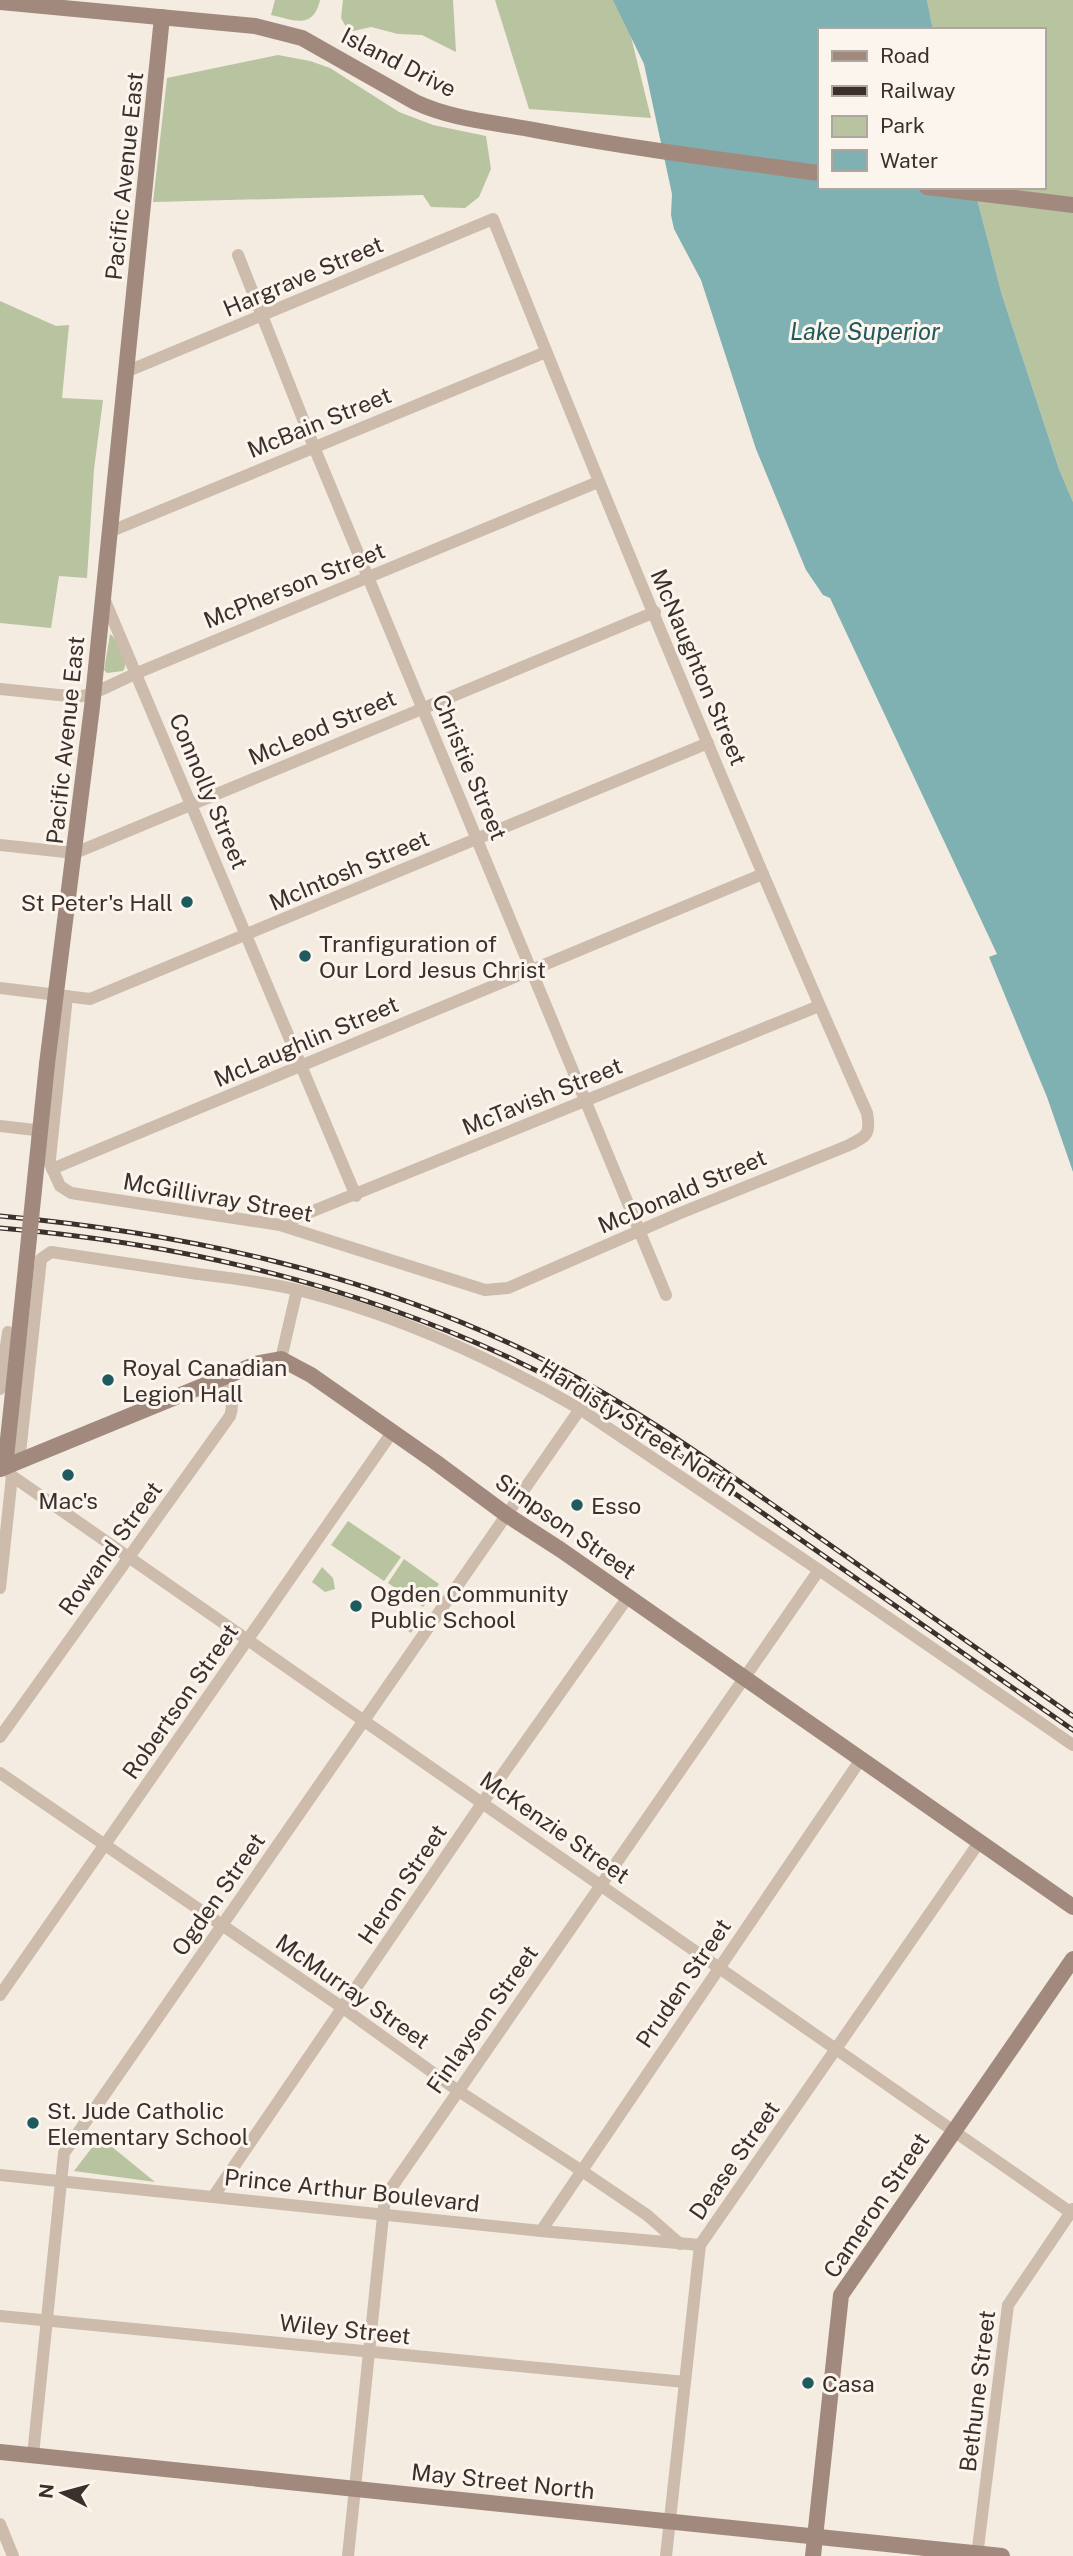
<svg xmlns="http://www.w3.org/2000/svg" width="1073" height="2556" font-family="'Public Sans',sans-serif">
<rect width="100%" height="100%" fill="#f4ebe1"/>
<!-- green -->
<g fill="#b8c4a0">
<path d="M 275,0 L 320,0 C 313,30 294,20 271,15 Z"/>
<polygon points="343,0 453,0 456,52 422,35 398,34 371,27 349,32 341,18"/>
<polygon points="495,0 622,0 651,118 529,109"/>
<polygon points="927,0 1073,0 1073,502 1059,469 1002,295 974,187 1043,187 1043,30 933,30"/>
<polygon points="278,55 310,61 330,68 399,112 433,125 486,136 491,169 479,197 465,208 431,207 423,195 153,202 167,78"/>
<polygon points="0,301 56,326 69,325 62,398 103,400 94,469 87,578 59,576 51,628 0,623"/>
<path d="M 110,634 C 119,642 131,658 123,671 L 107,673 L 104,670 Z"/>
<polygon points="348,1521 401,1557 384,1581 331,1545"/>
<polygon points="404,1559 439,1584 423,1607 388,1583"/>
<polygon points="322,1567 333,1578 335,1589 325,1592 312,1582"/>
<polygon points="400,1612 419,1620 411,1633 393,1621"/>
<polygon points="100,2137 155,2182 74,2171"/>
</g>
<!-- water -->
<polygon fill="#7fb0b2" points="613,0 927,0 933,30 819,30 819,187 974,187 1002,295 1059,469 1073,502 1073,1172 1047,1097 989,957 997,954 830,598 823,595 806,570 756,449 701,280 674,229 671,215 672,194 644,64"/>
<g fill="none" stroke-linecap="round" stroke-linejoin="round">
<!-- street -->
<g stroke="#cdbbac" stroke-width="12">
<polyline points="238,255 314,447 666,1295"/>
<polyline points="109,532 546,352"/>
<polyline points="103,596 356,1196"/>
<polyline points="0,689 78,697 94,693 137,673 598,482"/>
<polyline points="0,845 75,853 655,612"/>
<polyline points="0,988 90,999 708,743"/>
<path d="M 0,1126 L 35,1130 L 60,1186 L 71,1193 L 280,1225 L 485,1290 L 508,1288 L 678,1214 L 847,1146 C 867,1136 871,1135 867,1113 C 736,818 613,519 493,219 L 128,371"/>
<polyline points="50,1159 67,996"/>
<polyline points="52,1169 763,874"/>
<polyline points="281,1224 819,1006"/>
<polyline points="281,1359 297,1290"/>
<polyline points="0,1389 8,1332"/>
<path d="M 19,1462 L 41,1259 L 51,1252 C 100,1259 149,1267 198,1274 C 231,1278 265,1282 298,1290 C 397,1315 492,1358 580,1409 L 819,1570 L 1073,1745"/>
<polyline points="12,1476 1073,2214"/>
<polyline points="0,1588 12,1476 8,1471"/>
<path d="M 0,1737 L 230,1416 C 235,1403 229,1391 224,1378"/>
<polyline points="0,1773 343,2008 457,2090 582,2171 647,2215 680,2244"/>
<polyline points="0,1995 393,1431"/>
<polyline points="0,2175 541,2231 700,2245"/>
<polyline points="213,2197 483,1802 628,1597"/>
<polyline points="541,2231 861,1759"/>
<polyline points="0,2316 685,2382"/>
<polyline points="33,2455 64,2153 580,1409"/>
<polyline points="0,2524 13,2556"/>
<polyline points="348,2556 385,2197 819,1570"/>
<polyline points="666,2556 700,2245 980,1841"/>
<polyline points="977,2556 1008,2305 1073,2209"/>
</g>
<!-- secondary -->
<g stroke="#a18a7d" stroke-width="16">
<path d="M 0,2 L 255,26 L 302,38 L 415,102 C 454,120 493,122 534,130 C 629,148 724,160 819,173"/>
<polyline points="927,187 1073,205"/>
<polyline points="47,1064 92,707 162,17"/>
<polyline points="5,1467 14,1383"/>
<polyline points="0,1469 259,1363 281,1359 311,1375 434,1461 507,1515 561,1550 1073,1907"/>
<polyline points="0,2452 1002,2556"/>
<polyline points="813,2556 841,2295 1073,1959"/>
</g>
<!-- rail casing -->
<g stroke="#3b302b" stroke-width="5">
<g id="rail">
<path d="M 0,1216 C 184,1233 363,1272 530,1353 C 625,1400 709,1460 796,1521 C 888,1586 981,1651 1073,1716"/>
<path d="M 0,1228 C 229,1247 444,1308 641,1428 L 1073,1730"/>
</g>
</g>
<!-- rail -->
<use href="#rail" stroke="#fbf5ee" stroke-width="2.5" stroke-dasharray="8" stroke-linecap="butt"/>
<!-- secondary-bridge -->
<polyline stroke="#a18a7d" stroke-width="16" points="14,1383 47,1064"/>
</g>
<!-- markers -->
<g fill="#1f5a5e" stroke="#fbf5ee" stroke-width="2.5">
<circle cx="187" cy="902" r="7"/>
<circle cx="305" cy="956" r="7"/>
<circle cx="108" cy="1380" r="7"/>
<circle cx="68" cy="1475" r="7"/>
<circle cx="577" cy="1505" r="7"/>
<circle cx="356" cy="1606" r="7"/>
<circle cx="33" cy="2123" r="7"/>
<circle cx="808" cy="2383" r="7"/>
</g>
<g text-anchor="middle" dominant-baseline="central" stroke-width="6" stroke-linejoin="round" paint-order="stroke">
<!-- street labels -->
<g font-size="23" fill="#3b302b" stroke="#fbf5ee">
<text transform="translate(399 62) rotate(27)">Island Drive</text>
<text transform="translate(124 176) rotate(-84)">Pacific Avenue East</text>
<text transform="translate(303 276) rotate(-23)">Hargrave Street</text>
<text transform="translate(319 422) rotate(-22)">McBain Street</text>
<text transform="translate(294 585) rotate(-22)">McPherson Street</text>
<text transform="translate(699 667) rotate(67)">McNaughton Street</text>
<text transform="translate(322 727) rotate(-23)">McLeod Street</text>
<text transform="translate(65 740) rotate(-84)">Pacific Avenue East</text>
<text transform="translate(470 767) rotate(67)">Christie Street</text>
<text transform="translate(209 791) rotate(67)">Connolly Street</text>
<text transform="translate(349 870) rotate(-23)">McIntosh Street</text>
<text transform="translate(306 1041) rotate(-23)">McLaughlin Street</text>
<text transform="translate(542 1096) rotate(-22)">McTavish Street</text>
<text transform="translate(682 1191) rotate(-23)">McDonald Street</text>
<text transform="translate(218 1197) rotate(10)">McGillivray Street</text>
<text transform="translate(639 1427) rotate(33)">Hardisty Street North</text>
<text transform="translate(566 1526) rotate(35)">Simpson Street</text>
<text transform="translate(110 1548) rotate(-54)">Rowand Street</text>
<text transform="translate(180 1701) rotate(-55)">Robertson Street</text>
<text transform="translate(555 1827) rotate(35)">McKenzie Street</text>
<text transform="translate(402 1884) rotate(-56)">Heron Street</text>
<text transform="translate(218 1894) rotate(-55)">Ogden Street</text>
<text transform="translate(683 1983) rotate(-56)">Pruden Street</text>
<text transform="translate(353 1991) rotate(35)">McMurray Street</text>
<text transform="translate(482 2019) rotate(-55)">Finlayson Street</text>
<text transform="translate(734 2160) rotate(-55)">Dease Street</text>
<text transform="translate(352 2190) rotate(6)">Prince Arthur Boulevard</text>
<text transform="translate(876 2205) rotate(-56)">Cameron Street</text>
<text transform="translate(345 2329) rotate(6)">Wiley Street</text>
<text transform="translate(977 2391) rotate(-83)">Bethune Street</text>
<text transform="translate(503 2481) rotate(6)">May Street North</text>
</g>
<!-- poi labels -->
<g font-size="23" fill="#3b302b" stroke="#fbf5ee" text-anchor="start">
<text x="173" y="902" text-anchor="end">St Peter's Hall</text>
<text x="319" y="943">Tranfiguration of<tspan x="319" dy="26">Our Lord Jesus Christ</tspan></text>
<text x="122" y="1367">Royal Canadian<tspan x="122" dy="26">Legion Hall</tspan></text>
<text x="68" y="1500" text-anchor="middle">Mac's</text>
<text x="591" y="1505">Esso</text>
<text x="370" y="1593">Ogden Community<tspan x="370" dy="26">Public School</tspan></text>
<text x="47" y="2110">St. Jude Catholic<tspan x="47" dy="26">Elementary School</tspan></text>
<text x="822" y="2383">Casa</text>
</g>
<!-- water labels -->
<g font-size="24" font-style="italic" fill="#1f5a5e" stroke="#fbf5ee">
<text x="865" y="331">Lake Superior</text>
</g>
</g>
<!-- legend -->
<rect x="818" y="28" width="228" height="161" fill="#fbf5ee" stroke="#aea6a0" stroke-width="2"/>
<rect x="832" y="51" width="35" height="10" fill="#a18a7d" stroke="#aea6a0" stroke-width="2"/>
<text x="880" y="63" font-size="21" fill="#3b302b">Road</text>
<rect x="832" y="86" width="35" height="10" fill="#3b302b" stroke="#aea6a0" stroke-width="2"/>
<text x="880" y="98" font-size="21" fill="#3b302b">Railway</text>
<rect x="832" y="116" width="35" height="21" fill="#b8c4a0" stroke="#aea6a0" stroke-width="2"/>
<text x="880" y="133" font-size="21" fill="#3b302b">Park</text>
<rect x="832" y="150" width="35" height="21" fill="#7fb0b2" stroke="#aea6a0" stroke-width="2"/>
<text x="880" y="168" font-size="21" fill="#3b302b">Water</text>
<!-- north arrow -->
<g transform="translate(63 2493) rotate(276)" stroke="#fbf5ee" stroke-width="5" paint-order="stroke">
<path d="M0-5L12 26L0 18L-12 26Z" fill="#3b302b"/>
<text y="-10" font-size="19" font-weight="bold" text-anchor="middle" fill="#3b302b">N</text>
</g>
</svg>
